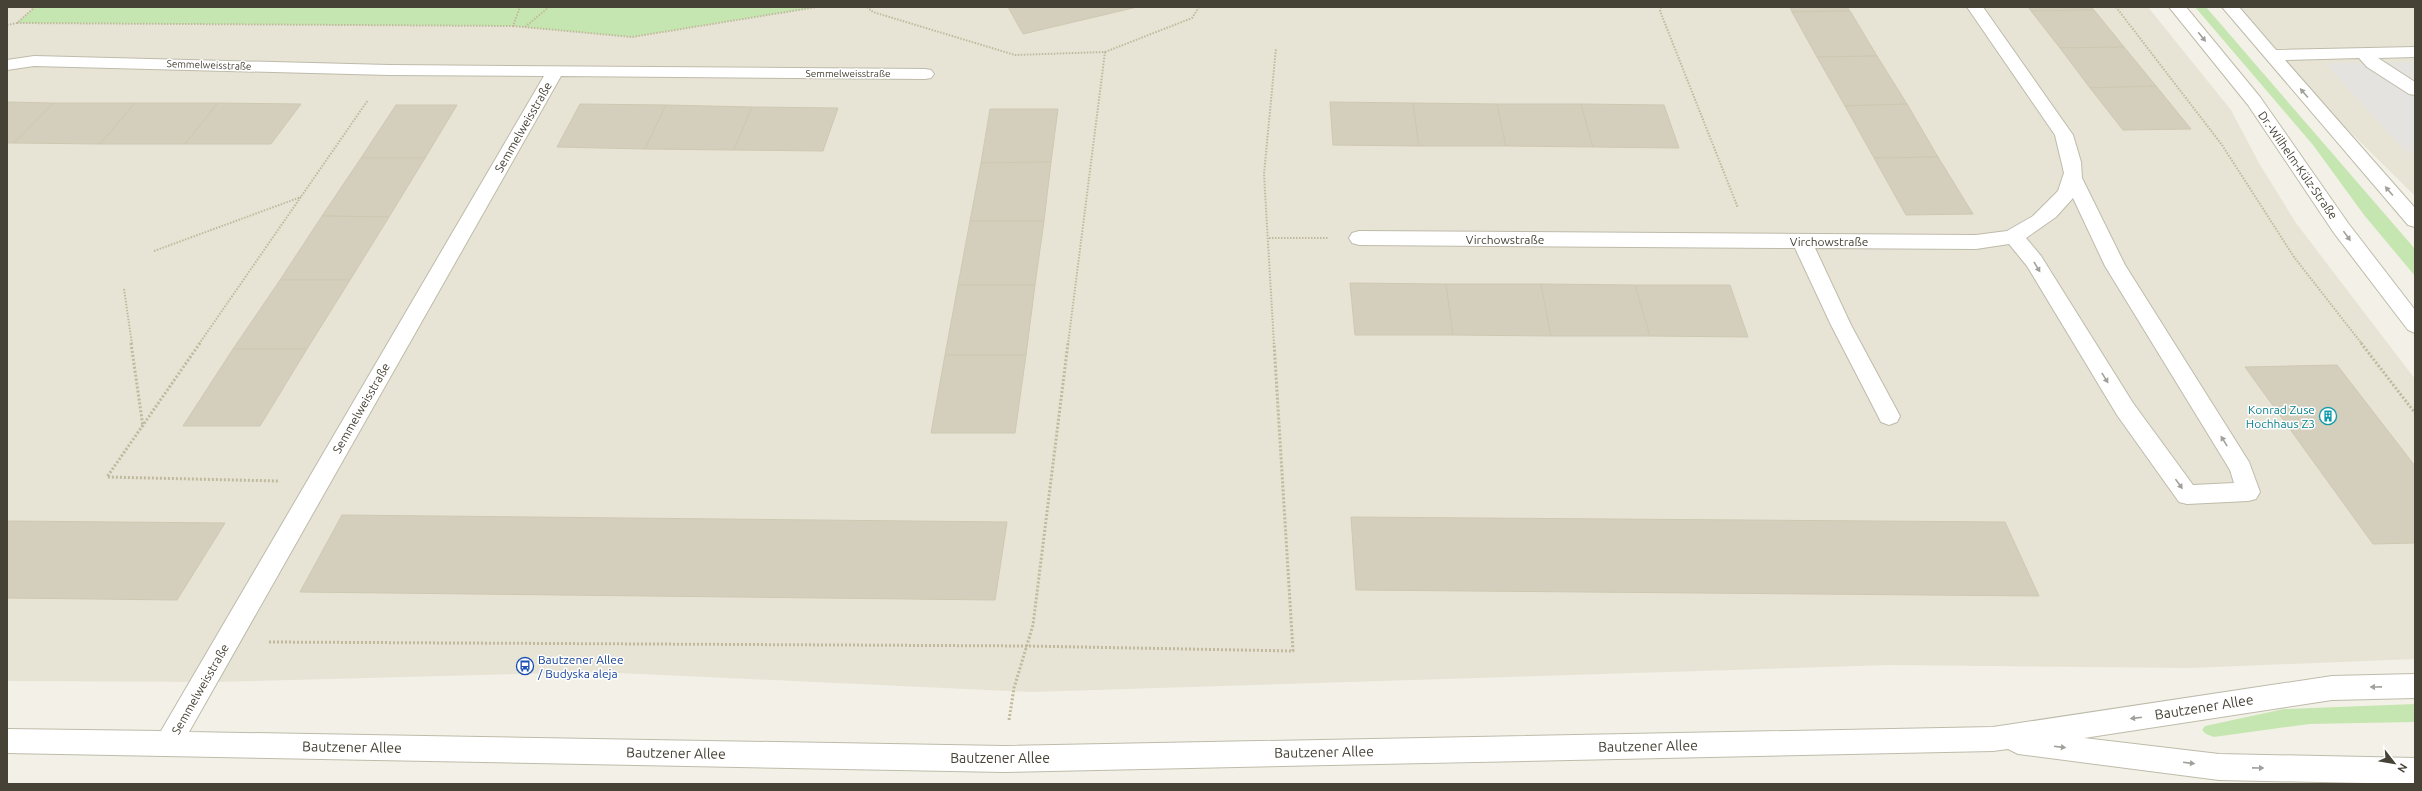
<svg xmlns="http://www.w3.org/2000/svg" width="2422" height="791" font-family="Ubuntu,sans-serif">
<rect width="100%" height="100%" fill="#f3f1e7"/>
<!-- residential -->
<g fill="#e7e4d6">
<polygon points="7,7 2148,7 2231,110 2259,163 2296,223 2415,379 2415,659 2190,668 1889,665 1031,692 597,672 217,682 7,681"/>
<polygon points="2230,7 2415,7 2415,196 2272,55"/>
</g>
<!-- green -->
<g fill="#c6e6b1">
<polygon points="35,7 817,7 632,37 513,26 17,23"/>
<polygon points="2195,7 2206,7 2415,249 2415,276 2364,215 2313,145"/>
<polygon points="2415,704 2415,722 2309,724 2214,737 2206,734 2202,730 2205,726 2284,709"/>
</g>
<!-- parking -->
<polygon fill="#e4e3df" points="2415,62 2415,154 2404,150 2327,65 2332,63"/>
<!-- building -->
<g fill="#d4cfbd" stroke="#cfc8b1">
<polygon points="1008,7 1137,7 1023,34"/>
<polygon points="1790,7 1847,7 1850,11 1792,12"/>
<polygon points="2028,7 2091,7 2094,10 2031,11"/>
<polygon points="2094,10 2124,47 2060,48 2031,11"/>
<polygon points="1850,11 1877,56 1817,57 1792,12"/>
<polygon points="2124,47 2156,86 2090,88 2060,48"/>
<polygon points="1877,56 1907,104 1845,106 1817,57"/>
<polygon points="2156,86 2191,129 2123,130 2090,88"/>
<polygon points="7,102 53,103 14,143 7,143"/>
<polygon points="1330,102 1413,103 1419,146 1333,145"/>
<polygon points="53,103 135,103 100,144 14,143"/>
<polygon points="135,103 218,103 185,144 100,144"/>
<polygon points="218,103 301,104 271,144 185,144"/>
<polygon points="1413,103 1497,104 1506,146 1419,146"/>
<polygon points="580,104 666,105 645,149 557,147"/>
<polygon points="1497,104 1581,104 1593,147 1506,146"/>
<polygon points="1581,104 1664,105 1679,148 1593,147"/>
<polygon points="1907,104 1938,157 1874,158 1845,106"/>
<polygon points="396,105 457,105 425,158 361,158"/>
<polygon points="666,105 752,107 734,150 645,149"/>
<polygon points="752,107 838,108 823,151 734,150"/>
<polygon points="990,109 1058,109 1051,162 981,163"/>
<polygon points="1938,157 1973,214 1906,215 1874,158"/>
<polygon points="361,158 425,158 389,217 322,216"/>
<polygon points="1051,162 1044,221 970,221 981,163"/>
<polygon points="322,216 389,217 350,280 280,280"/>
<polygon points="970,221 1044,221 1035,285 958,285"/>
<polygon points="280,280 350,280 307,349 233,349"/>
<polygon points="1350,283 1446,284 1453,335 1355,335"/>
<polygon points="1446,284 1541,284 1551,336 1453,335"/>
<polygon points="1541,284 1635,285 1650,336 1551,336"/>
<polygon points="958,285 1035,285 1026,355 945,355"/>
<polygon points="1635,285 1730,285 1748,337 1650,336"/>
<polygon points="233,349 307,349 260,426 183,426"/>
<polygon points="945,355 1026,355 1015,433 931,433"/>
<polygon points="2337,365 2415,466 2415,543 2373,544 2245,367"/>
<polygon points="342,515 1007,522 995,600 300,592"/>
<polygon points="1351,517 2005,522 2039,596 1356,590"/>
<polygon points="7,521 225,523 177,600 95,599 7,598"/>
</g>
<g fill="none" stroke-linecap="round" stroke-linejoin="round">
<!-- minor casing -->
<g stroke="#bebbaa" stroke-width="2">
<g id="minor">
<path d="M 1967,7 L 1983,7 L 2073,135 L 2081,162 L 2082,178 L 2125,265 L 2249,462 L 2260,492 L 2256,499 L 2248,501 L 2187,504 L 2179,502 L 2117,415 L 2027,266 L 2009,244 L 1976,249 L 1815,248 L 1851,325 L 1900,416 L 1897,422 L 1889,425 L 1881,422 L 1878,416 L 1831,325 L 1795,248 L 1359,245 L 1352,243 L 1349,238 L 1352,233 L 1359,231 L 1976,235 L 2007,231 L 2033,216 L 2058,191 L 2064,173 L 2055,135 ZM 2073,198 L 2105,266 L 2230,470 L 2234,483 L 2193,485 L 2133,403 L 2041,256 L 2026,238 L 2056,217 Z"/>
<polygon points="2169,7 2186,7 2260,97 2348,223 2415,310 2415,333 2408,330 2334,233 2248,105"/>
<polygon points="2222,7 2239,7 2276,50 2415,47 2415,57 2378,58 2415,82 2415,95 2409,94 2367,67 2359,58 2285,60 2415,208 2415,227 2408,225"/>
<polygon points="34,56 389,65 925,69 931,70 934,74 931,78 925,79 561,76 189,732 1004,746 1993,727 2332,676 2415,674 2415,698 2332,700 2084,738 2219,754 2415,758 2415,784 2219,780 2018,754 2008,749 1993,751 1004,772 7,753 7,729 161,731 544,76 389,75 34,66 7,70 7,60"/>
</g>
</g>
<!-- path-far1 -->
<g stroke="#c0b99c" stroke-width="2" stroke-dasharray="1.5 1.5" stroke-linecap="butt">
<polyline points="867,7 873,12 1015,55 1105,52 1068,344"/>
<polyline points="1661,7 1660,11 1738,208"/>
<polyline points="2116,7 2222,145 2294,257 2362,344"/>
<polyline points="17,23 513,26 520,7"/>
<polyline points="7,25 17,23 35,7"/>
<polyline points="513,26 632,37 817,7"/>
<polyline points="525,27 549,7"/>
<polyline points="1105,52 1192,18 1199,7"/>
<polyline points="1269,238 1328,238"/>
<polyline points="154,251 301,197"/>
<polyline points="124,289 132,344"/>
<polyline points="199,344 368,100"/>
<polyline points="1274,344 1264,174 1276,48"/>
</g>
<!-- path -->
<g stroke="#c0b99c" stroke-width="3" stroke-dasharray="2 2" stroke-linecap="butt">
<polyline points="131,343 143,427"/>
<polyline points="200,343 107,477 278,481"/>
<polyline points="2361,343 2415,413"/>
<polyline points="269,642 1027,646 1293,651 1274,343"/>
<polyline points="1009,720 1014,688 1033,625 1068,343"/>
</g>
<!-- minor -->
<use href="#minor" fill="#fff" fill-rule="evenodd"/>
</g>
<!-- one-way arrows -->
<defs><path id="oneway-solid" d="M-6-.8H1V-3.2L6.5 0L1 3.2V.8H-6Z"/></defs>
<g fill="#a2a09a">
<use href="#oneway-solid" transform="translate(2202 37) rotate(51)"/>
<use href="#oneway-solid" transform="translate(2304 93) rotate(-131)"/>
<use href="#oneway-solid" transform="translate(2389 191) rotate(-131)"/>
<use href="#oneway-solid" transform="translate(2347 236) rotate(54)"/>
<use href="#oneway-solid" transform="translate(2037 267) rotate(59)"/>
<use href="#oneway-solid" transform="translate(2105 378) rotate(58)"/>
<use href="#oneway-solid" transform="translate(2224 441) rotate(-122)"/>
<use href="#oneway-solid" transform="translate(2179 484) rotate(54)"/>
<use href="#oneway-solid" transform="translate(2376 687) rotate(179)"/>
<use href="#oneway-solid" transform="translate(2136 718) rotate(173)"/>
<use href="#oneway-solid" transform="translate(2060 747) rotate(7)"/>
<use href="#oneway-solid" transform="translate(2189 763) rotate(7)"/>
<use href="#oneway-solid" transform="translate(2258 768) rotate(1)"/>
</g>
<!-- icons -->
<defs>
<g id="building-ring" transform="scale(0.9)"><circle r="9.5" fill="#fff" stroke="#0f9aa8" stroke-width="1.5"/><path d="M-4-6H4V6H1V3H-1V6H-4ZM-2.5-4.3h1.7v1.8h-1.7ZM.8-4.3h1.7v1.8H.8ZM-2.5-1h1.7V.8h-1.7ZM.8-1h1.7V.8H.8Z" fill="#0f9aa8"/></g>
<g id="bus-ring" transform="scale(0.9)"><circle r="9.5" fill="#fff" stroke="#1a4fb4" stroke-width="1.5"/><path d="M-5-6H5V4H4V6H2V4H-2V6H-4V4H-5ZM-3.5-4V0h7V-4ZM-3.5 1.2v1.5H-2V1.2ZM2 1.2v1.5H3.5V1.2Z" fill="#1a4fb4"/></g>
</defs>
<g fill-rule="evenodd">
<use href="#building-ring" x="2328" y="416"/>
<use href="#bus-ring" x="525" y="666"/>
</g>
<g text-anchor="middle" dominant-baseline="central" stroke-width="3" stroke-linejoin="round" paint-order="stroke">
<!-- far-street labels -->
<g font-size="10" fill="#464236" stroke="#fff">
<text transform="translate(209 65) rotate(2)">Semmelweisstraße</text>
<text x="848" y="73">Semmelweisstraße</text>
</g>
<!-- street labels -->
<g font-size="12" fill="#464236" stroke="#fff">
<text transform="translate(523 127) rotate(-60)">Semmelweisstraße</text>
<text transform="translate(2298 165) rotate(55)">Dr.-Wilhelm-Külz-Straße</text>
<text x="1505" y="239">Virchowstraße</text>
<text x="1829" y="241">Virchowstraße</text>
<text transform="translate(361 408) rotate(-60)">Semmelweisstraße</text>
<text transform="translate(200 689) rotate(-60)">Semmelweisstraße</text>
</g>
<!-- culture labels -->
<g font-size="12" fill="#0d838f" stroke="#fff" text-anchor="end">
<text x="2315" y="409">Konrad Zuse<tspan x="2315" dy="14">Hochhaus Z3</tspan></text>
</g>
<!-- transit labels -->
<g font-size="12" fill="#164399" stroke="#fff" text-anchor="start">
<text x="538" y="659">Bautzener Allee<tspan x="538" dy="14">/ Budyska aleja</tspan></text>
</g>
<!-- near-street labels -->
<g font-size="14" fill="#464236" stroke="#fff">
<text transform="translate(2204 707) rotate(-9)">Bautzener Allee</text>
<text transform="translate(1648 746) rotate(-1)">Bautzener Allee</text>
<text transform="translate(352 747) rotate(1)">Bautzener Allee</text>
<text transform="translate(1324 752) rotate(-1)">Bautzener Allee</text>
<text transform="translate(676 753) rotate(1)">Bautzener Allee</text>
<text x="1000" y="758">Bautzener Allee</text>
</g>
</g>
<!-- border -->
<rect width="2422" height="791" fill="none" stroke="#464236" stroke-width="16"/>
<!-- north arrow -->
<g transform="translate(2394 763) rotate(121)" stroke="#ffffff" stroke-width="3" paint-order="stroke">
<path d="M0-3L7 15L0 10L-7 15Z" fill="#464236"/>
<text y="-6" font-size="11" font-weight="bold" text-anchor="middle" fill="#464236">N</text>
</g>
</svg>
